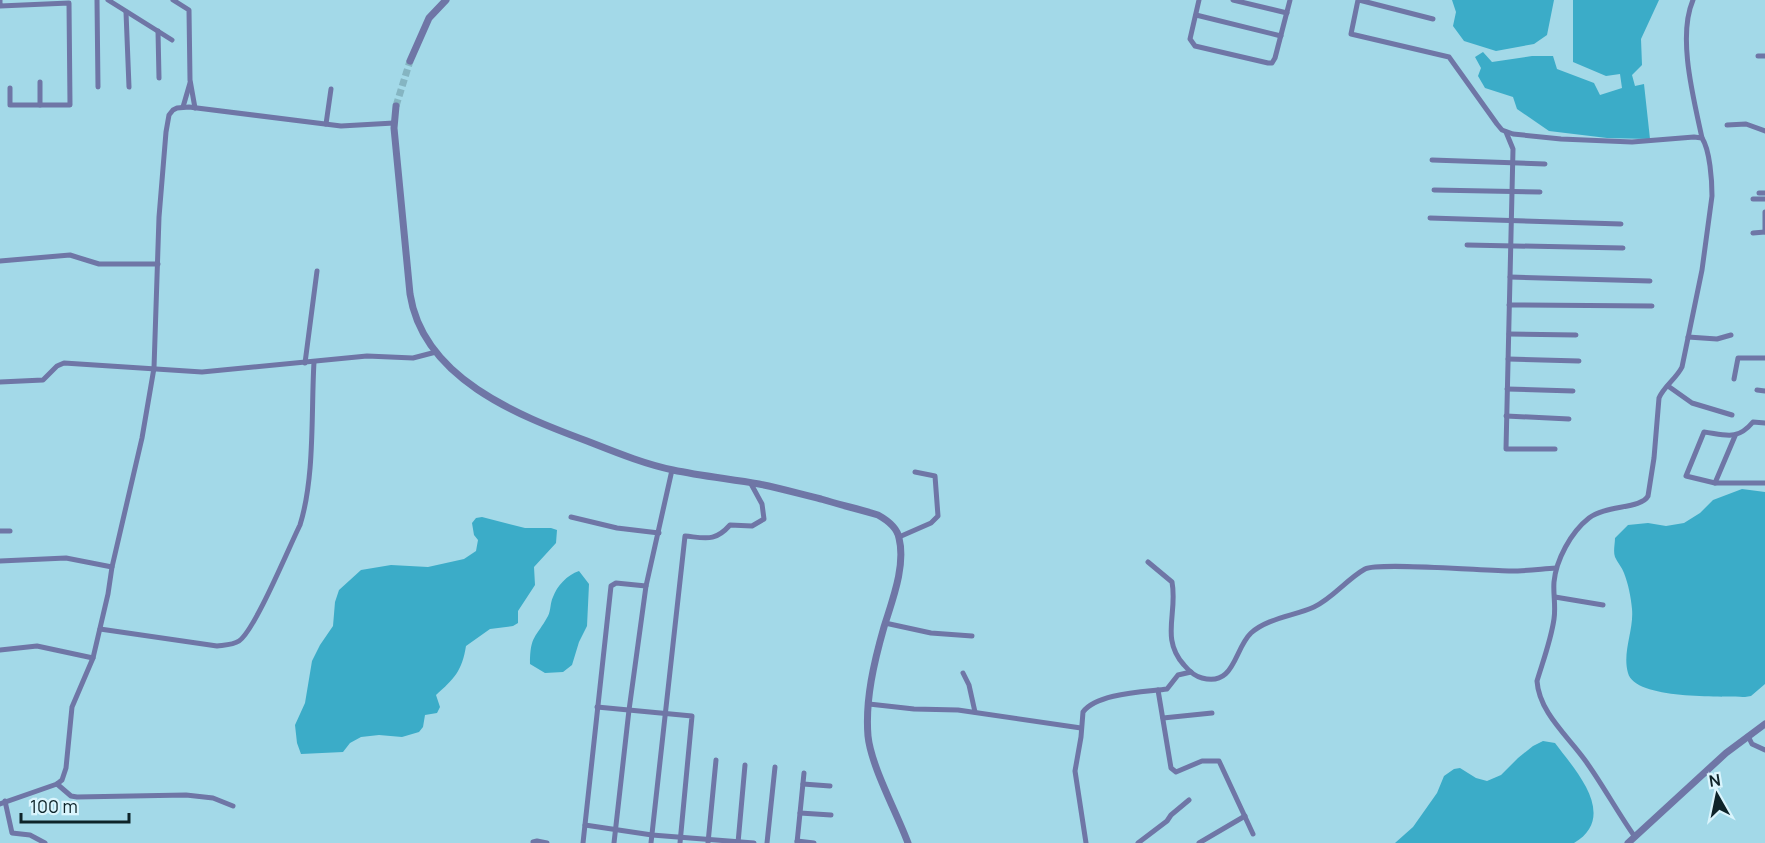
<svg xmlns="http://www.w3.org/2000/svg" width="1765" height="843" font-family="Manrope,sans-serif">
<rect width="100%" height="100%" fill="#a3d9e8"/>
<!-- water -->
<g fill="#3bacc8">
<polygon points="1452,0 1554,0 1547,35 1534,44 1496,51 1464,41 1453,26 1456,12"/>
<polygon points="1573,0 1659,0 1641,39 1642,65 1632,75 1635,86 1644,84 1650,139 1607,138 1549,131 1517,109 1513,97 1485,88 1478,76 1481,68 1475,57 1483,52 1492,62 1532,56 1553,56 1557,69 1594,83 1600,95 1622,88 1620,74 1606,76 1573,62"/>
<path d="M 1742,489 L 1765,492 L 1765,684 L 1751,696 L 1745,697 C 1722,696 1635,700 1628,673 C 1622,652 1634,630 1632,609 C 1631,597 1628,583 1624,573 C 1622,567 1617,562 1615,557 C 1613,551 1615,544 1615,538 L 1628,525 L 1648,523 L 1666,526 L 1684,523 L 1700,513 L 1713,500 Z"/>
<path d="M 482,517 L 525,528 L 551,528 L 557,530 L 556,543 L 534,567 L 535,585 L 518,611 L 518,623 L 513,626 L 490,629 L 466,646 C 462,671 454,679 436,695 L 440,707 L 437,713 L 425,715 L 423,727 L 419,732 L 402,737 L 379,735 L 361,737 L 350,743 L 343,752 L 301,754 L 297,743 L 295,725 L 305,703 L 312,661 L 320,645 L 333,626 L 335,602 L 339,590 L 361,570 L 391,565 L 428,567 L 464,559 L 476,551 L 478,540 L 474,535 L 472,523 L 476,518 Z"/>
<path d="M 579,571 L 589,584 L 587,626 L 579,642 L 572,665 L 563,672 L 545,673 L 530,664 C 530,635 536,638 548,616 C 551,610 550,603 553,597 C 557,586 567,575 579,571 Z"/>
<path d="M 1543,741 L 1555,743 C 1575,770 1619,816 1574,843 L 1395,843 L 1413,827 L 1437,793 L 1444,776 L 1454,769 L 1460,768 L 1476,778 L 1487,781 L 1501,775 L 1518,758 L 1533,746 Z"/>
</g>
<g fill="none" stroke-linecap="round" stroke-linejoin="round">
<!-- tertiary-tunnel -->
<polyline stroke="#85b5c2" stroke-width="7" stroke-dasharray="7 3.5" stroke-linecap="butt" points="396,106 410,61"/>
<!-- minor -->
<g stroke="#6f76a6" stroke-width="5">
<polyline points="0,0 0,6 69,3 70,105 10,105 10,88"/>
<polyline points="97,0 98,87"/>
<polyline points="108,0 172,40"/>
<polyline points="173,0 189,10 190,80 195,108"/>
<polyline points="1199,0 1190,39 1195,46 1268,63 1272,63 1275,58 1290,0"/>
<polyline points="1233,0 1287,13"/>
<path d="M 1358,0 L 1351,34 L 1449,57 L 1497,124 L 1502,130 L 1513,134 L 1561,139 L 1632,142 L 1694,137 L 1702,138 C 1710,150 1712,181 1712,196 L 1702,270 L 1682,367 C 1676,379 1664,386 1659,398 L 1654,458 L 1648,496 C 1641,509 1606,505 1589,518 C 1571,532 1556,560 1554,582 C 1553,594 1556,606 1554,619 C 1551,640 1543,661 1537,681 C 1539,713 1570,738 1587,763 C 1604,787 1618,813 1635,837"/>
<polyline points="1359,0 1433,19"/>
<path d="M 1693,0 C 1677,37 1694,100 1702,138"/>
<polyline points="126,12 129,87"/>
<polyline points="1196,15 1281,36"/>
<polyline points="158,31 159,78"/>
<polyline points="1758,56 1765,56"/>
<polyline points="40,82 40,105"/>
<polyline points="183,107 190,83"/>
<polyline points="326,124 331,89"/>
<polyline points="1727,125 1746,124 1765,131"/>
<polyline points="1506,132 1513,149 1506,449 1555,449"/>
<polyline points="1432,160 1545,164"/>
<polyline points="1434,190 1540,192"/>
<polyline points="1759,193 1765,193"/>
<polyline points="1753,199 1765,199"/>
<polyline points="1430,218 1621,224"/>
<polyline points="1765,232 1765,212"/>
<polyline points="1753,233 1765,232"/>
<polyline points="1467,245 1623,248"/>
<polyline points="0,261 70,255 99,264 158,264"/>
<polyline points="1510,277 1650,281"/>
<polyline points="1509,305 1652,306"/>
<polyline points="1509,334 1576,335"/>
<polyline points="1688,337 1717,339 1731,335"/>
<polyline points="1508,359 1579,361"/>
<polyline points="305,363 317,271"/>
<polyline points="1734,379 1738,358 1765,358"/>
<polyline points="0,382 43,380 57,366 64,363 202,372 367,356 413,358 436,352"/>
<polyline points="1668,386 1692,403 1732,415"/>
<polyline points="1507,389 1573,391"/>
<polyline points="1757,390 1765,391"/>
<polyline points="1506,416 1569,419"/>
<path d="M 1765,423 L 1753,422 C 1737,441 1726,435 1704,432 L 1686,476 L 1715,483 L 1765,483"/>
<polyline points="1715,483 1735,436"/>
<polyline points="571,517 617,528 659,533"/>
<polyline points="0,531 10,531"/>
<polyline points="899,537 931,523 938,516 935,476 915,472"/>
<polyline points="0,561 66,558 112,567"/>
<path d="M 1148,562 L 1172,582 C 1178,613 1160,638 1184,665 C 1189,671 1194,676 1202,678 C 1235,687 1234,649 1251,633 C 1268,618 1294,616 1314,607 C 1333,598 1347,579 1365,569 C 1379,562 1487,571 1511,571 C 1526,571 1541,569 1556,568"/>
<polyline points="1555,597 1603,605"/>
<polyline points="885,623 931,633 972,636"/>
<path d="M 100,629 L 217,646 C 224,645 233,645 239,641 C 255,630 289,547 300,525 C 315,477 311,413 314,362"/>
<polyline points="0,650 37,646 93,658"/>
<polyline points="963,673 969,685 975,712"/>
<polyline points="1158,690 1171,768 1176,772 1202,761 1219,761 1253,834"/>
<polyline points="869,704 914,709 958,710 1081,728"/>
<polyline points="597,707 692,716 680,843"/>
<polyline points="1163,718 1212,713"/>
<polyline points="1748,736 1752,744 1765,750"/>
<polyline points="57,784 71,796 77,797 186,795 213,798 233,806"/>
<polyline points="803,784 830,786"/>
<polyline points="5,801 12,833 30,835 45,843"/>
<polyline points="0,804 57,784 62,780 66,768 72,707 93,658 108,594 112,567 142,438 154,368 159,217 166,132 169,115 173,110 177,108 189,107 341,126 394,123"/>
<polyline points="800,813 831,815"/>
<polyline points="585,825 652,835 754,843"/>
<polyline points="797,841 814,843"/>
<polyline points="533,842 537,841 547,843"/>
<polyline points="583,843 611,586 616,583 646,586"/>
<polyline points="614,843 629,710 646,586 672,470"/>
<path d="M 651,843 L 685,536 C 706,538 715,542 730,525 L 752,526 L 764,519 L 762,504 L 750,482"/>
<polyline points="708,843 716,760"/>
<polyline points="738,843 745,765"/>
<polyline points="767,843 775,767"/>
<polyline points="797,843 804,773"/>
<path d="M 1086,843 L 1075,771 L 1081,737 L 1083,712 C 1097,693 1145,692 1167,689 L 1178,675 L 1191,672"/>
<polyline points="1138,843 1167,821 1171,815 1189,800"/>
<polyline points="1199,843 1245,816"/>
</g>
<!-- tertiary -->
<g stroke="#6f76a6" stroke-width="7">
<polyline points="410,61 429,18 446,0"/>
<path d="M 396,106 L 394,128 L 410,294 C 423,378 517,415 587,441 C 615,452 644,464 673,470 C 701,476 731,479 759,484 C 780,488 800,494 821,499 C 840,505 859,509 878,515 C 887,520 897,527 899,538 C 906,566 892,601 884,627 C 874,662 865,700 868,736 C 871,766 897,813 908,843"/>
<polyline points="1628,843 1726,753 1765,724"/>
</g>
</g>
<!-- north arrow -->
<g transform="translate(1717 795) rotate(351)" stroke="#daf5fd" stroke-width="4.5" paint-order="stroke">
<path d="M0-4.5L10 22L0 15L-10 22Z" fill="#0e2429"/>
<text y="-9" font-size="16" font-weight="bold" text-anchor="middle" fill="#0e2429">N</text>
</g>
<!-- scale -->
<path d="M21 813v9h108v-9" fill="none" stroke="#0e2429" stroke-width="3"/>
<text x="30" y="813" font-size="18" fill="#0e2429" stroke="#daf5fd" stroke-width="4.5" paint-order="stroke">100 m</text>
</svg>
